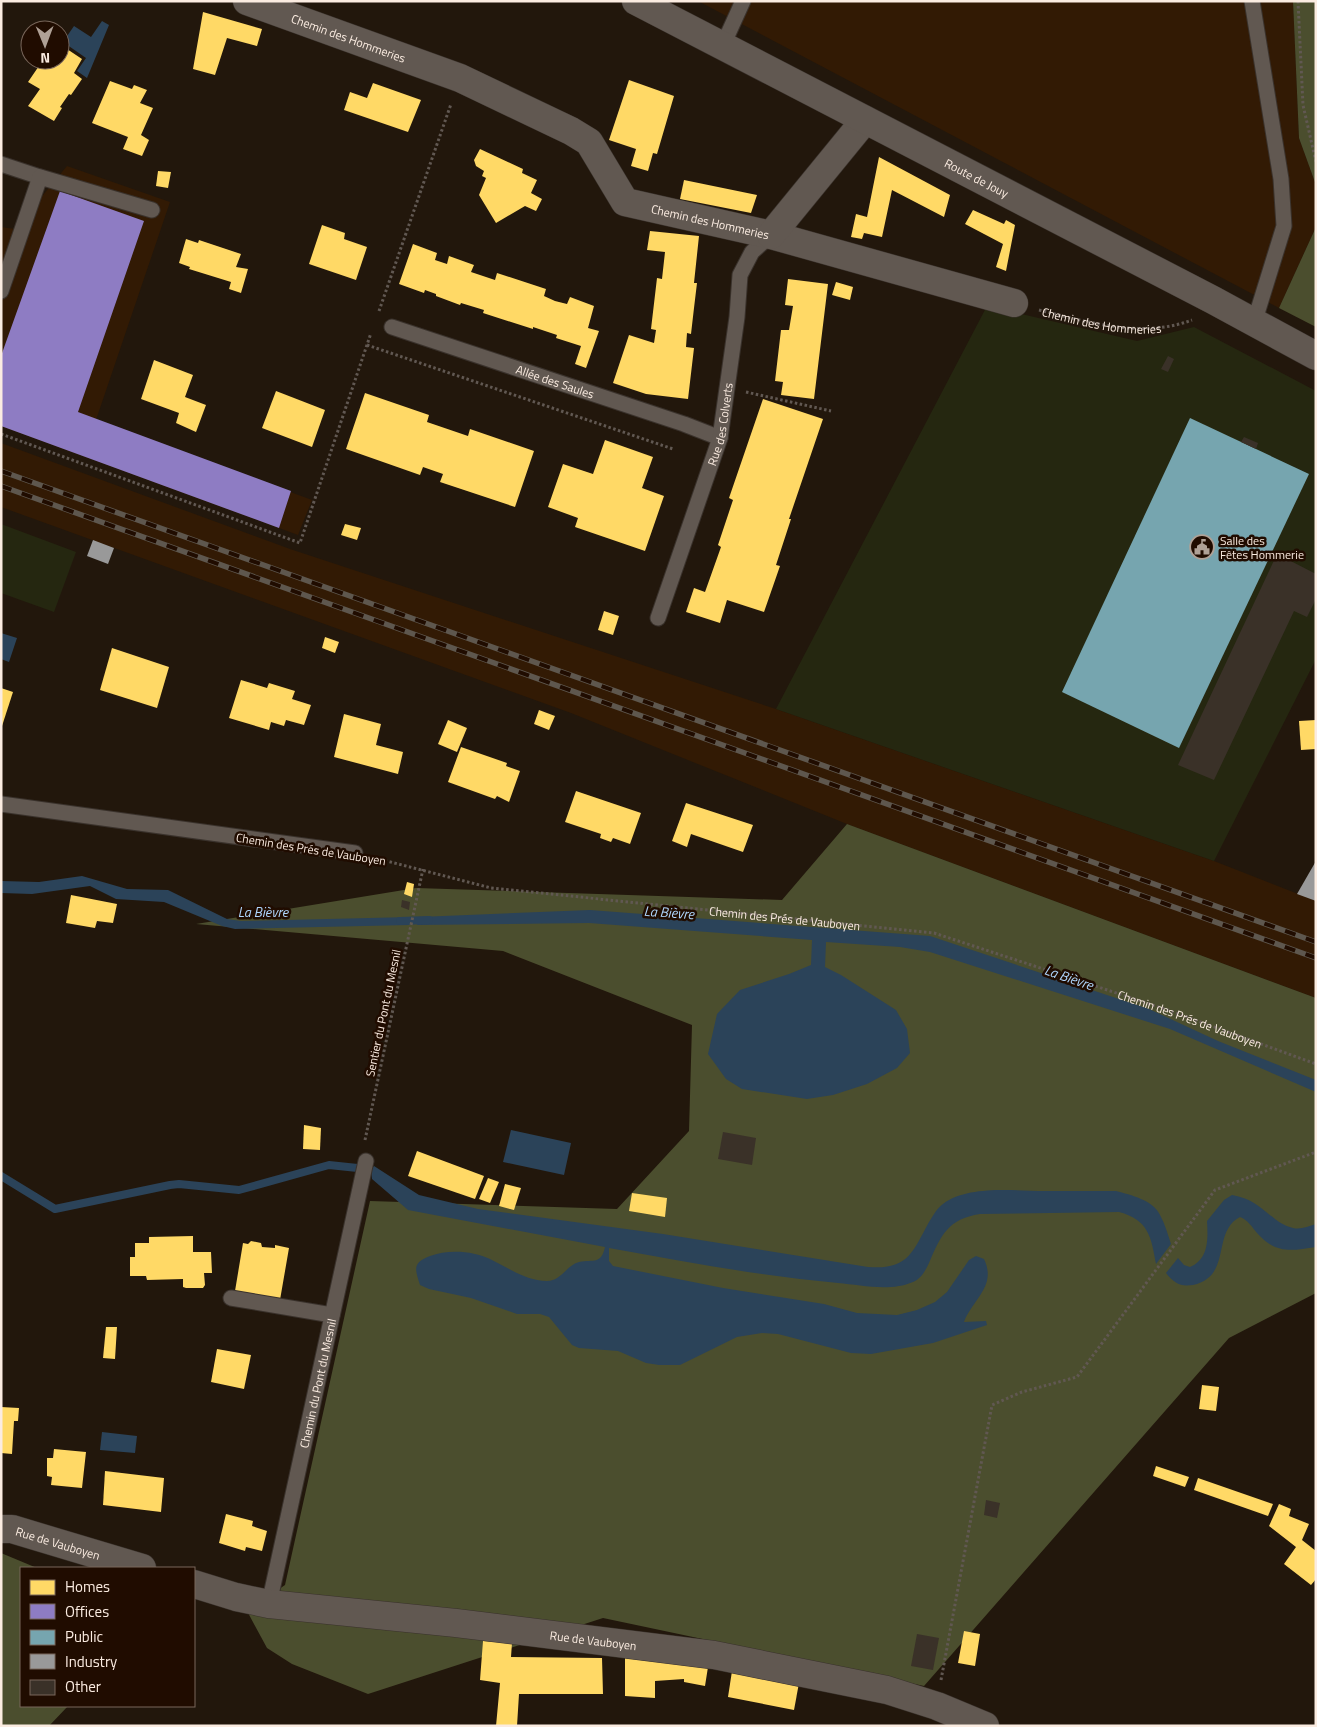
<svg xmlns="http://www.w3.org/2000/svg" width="1317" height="1727" font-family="'Titillium Web',sans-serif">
<rect width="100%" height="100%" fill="#22170c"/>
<!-- built -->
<g fill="#321a04">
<polygon points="698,1 1293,1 1299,138 1316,185 1316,227 1279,308"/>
<polygon points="67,166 170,202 96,420 312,500 298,535 1,426 1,227 15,229"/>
<polygon points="1,443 290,549 776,709 1214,861 1316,901 1316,998 847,824 571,713 1,507"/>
</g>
<!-- green -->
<g fill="#252710">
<polygon points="987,306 1137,341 1194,327 1316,391 1316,659 1214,861 776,709"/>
<polygon points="1,524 76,552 54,612 1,593"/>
</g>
<!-- forest -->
<g fill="#4b4e2e">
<polygon points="1293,1 1316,1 1316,185 1299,138"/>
<polygon points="1316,227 1316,327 1279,308"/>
<polygon points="847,824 1316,998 1316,1293 1229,1338 924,1686 603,1618 368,1694 292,1664 267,1648 247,1611 285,1585 370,1201 617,1209 689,1131 692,1025 503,951 196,924 416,888 782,900"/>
<polygon points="1,1553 37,1568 21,1568 21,1706 68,1706 49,1726 1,1726"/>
</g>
<!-- water -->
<g fill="#2b4359">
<polygon points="102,21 109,25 87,78 77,71 86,58 63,42 74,26 91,37"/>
<polygon points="1,633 17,638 9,662 1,659"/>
<polygon points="82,876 127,889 168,890 227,919 241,921 411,917 409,925 235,929 222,926 164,902 116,899 90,886 32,894 1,893 1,881 39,882"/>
<polygon points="590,910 930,936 1149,1009 1218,1041 1316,1080 1316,1092 1170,1029 930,952 900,947 826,942 825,967 841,975 896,1010 907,1029 910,1053 897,1068 867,1084 833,1095 807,1099 742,1089 726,1079 708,1054 717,1014 740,990 789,974 811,965 812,940 589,923 417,925 419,917"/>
<polygon points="511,1130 571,1143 564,1175 503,1162"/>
<path d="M 374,1166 L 419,1195 L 478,1209 L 663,1234 L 868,1267 C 908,1270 912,1253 929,1222 C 933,1216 937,1208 943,1204 C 968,1185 1014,1191 1044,1191 C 1068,1191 1092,1191 1116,1191 C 1131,1195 1153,1200 1160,1215 C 1165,1224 1168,1235 1171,1244 L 1156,1264 C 1151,1237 1149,1220 1119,1212 L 980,1214 C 948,1219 941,1235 929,1263 C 925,1271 922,1278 913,1282 C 890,1292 861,1285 838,1283 C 761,1276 685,1262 609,1248 L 609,1261 L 613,1266 L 723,1288 L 824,1304 L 857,1313 L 897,1315 L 917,1310 L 935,1302 L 947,1292 L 969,1260 L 976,1256 L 984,1259 C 997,1286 973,1299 964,1322 L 986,1321 L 987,1325 L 933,1343 L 871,1354 L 851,1353 L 778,1334 L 762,1333 L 737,1337 L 680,1365 L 659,1365 L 646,1363 L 618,1351 L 579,1348 L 572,1345 L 549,1317 L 540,1314 L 517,1314 L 471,1298 L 429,1289 L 420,1285 C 415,1269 412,1263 430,1256 C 448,1249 474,1251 490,1259 C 509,1268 526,1281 547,1281 C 561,1281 567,1265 579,1262 C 594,1259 601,1265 605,1247 L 408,1210 L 372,1179 L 371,1170 Z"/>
<path d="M 1232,1195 C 1241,1197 1249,1199 1257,1205 C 1269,1213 1279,1225 1293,1228 C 1301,1230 1308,1226 1316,1224 L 1316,1247 C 1290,1251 1276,1254 1257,1233 C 1252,1227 1248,1220 1240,1217 C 1211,1232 1233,1276 1193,1285 C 1180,1287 1174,1283 1166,1273 L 1178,1258 L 1184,1265 L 1190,1267 C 1209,1259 1208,1239 1207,1221 L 1224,1200 Z"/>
<polygon points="102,1432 137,1436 135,1453 100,1450"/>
</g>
<!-- homes -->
<g fill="#ffd966">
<polygon points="203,12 262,29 257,46 227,38 215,75 193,69"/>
<polygon points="61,45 82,59 74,73 82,79 71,95 69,94 60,107 62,108 54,121 28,106 40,89 28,82 43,60 48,63 50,60 60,60"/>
<polygon points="629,80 674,96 657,154 653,153 648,171 631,166 636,149 609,140"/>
<polygon points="110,81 132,89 134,85 147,90 140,103 153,108 141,135 149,140 142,156 123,149 128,137 92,123"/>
<polygon points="373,83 421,100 408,132 344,110 350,92 367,98"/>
<polygon points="480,149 523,169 522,173 537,180 531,193 542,199 536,211 525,206 496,223 479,195 486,178 482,176 484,171 476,166 474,160"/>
<polygon points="879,157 950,195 944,217 892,190 882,237 864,233 862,239 851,237 856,214 867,217"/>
<polygon points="158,171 171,172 168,188 156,186"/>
<polygon points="684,180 757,195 751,213 680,199"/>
<polygon points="973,210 1004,224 1006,220 1015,225 1006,271 996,267 1003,244 965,224"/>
<polygon points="322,225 345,233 344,239 367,247 356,280 309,264"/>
<polygon points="650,231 699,236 694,283 697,283 694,308 691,334 687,333 686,347 694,348 688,399 646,394 613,383 629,335 654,343 656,330 651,329 657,278 662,279 665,252 647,250"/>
<polygon points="186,239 198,243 199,240 241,254 236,267 248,269 241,293 229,289 231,282 189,269 190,267 179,263"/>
<polygon points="413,244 437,253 435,260 447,264 449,256 474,265 471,272 495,280 497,273 546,289 544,296 555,301 567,304 570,297 594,306 588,328 599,331 586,368 575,364 581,346 556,338 557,335 533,327 533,329 483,313 484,310 461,303 460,305 436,296 436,294 425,290 424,293 399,284"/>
<polygon points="788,279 828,284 814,399 781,395 783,382 775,381 781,330 789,330 793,306 785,305"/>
<polygon points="836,282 853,287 850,300 832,295"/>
<polygon points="154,360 193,375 185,397 206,405 196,432 176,423 179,413 141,399"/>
<polygon points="276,391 325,410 312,447 262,428"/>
<polygon points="365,393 429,415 427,422 468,436 470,429 534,451 515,507 440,482 443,474 423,467 420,475 346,449"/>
<polygon points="763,399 823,419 789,519 791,519 776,565 780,566 764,612 727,600 720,623 686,612 694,588 705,592 721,547 718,545 733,500 729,498"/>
<polygon points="605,440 653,457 642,488 664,496 645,551 575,527 578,518 548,507 563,464 593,474"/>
<polygon points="345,524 361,528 357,540 341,535"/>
<polygon points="604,611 619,616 613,635 598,630"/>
<polygon points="325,637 339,642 335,653 322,648"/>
<polygon points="112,648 169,667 157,708 100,690"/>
<polygon points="241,680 267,688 269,683 295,691 292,699 311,705 304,725 286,720 284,726 271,722 269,730 229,718"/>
<polygon points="1,688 13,692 2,726 1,725"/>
<polygon points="539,710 555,716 549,730 534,724"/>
<polygon points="344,714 381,724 376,745 403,752 398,774 334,757"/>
<polygon points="448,720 467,728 457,752 438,744"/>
<polygon points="1316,720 1316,749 1301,750 1299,721"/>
<polygon points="461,747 507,763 506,766 520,771 509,802 497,796 495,799 448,782"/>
<polygon points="576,791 641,813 630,844 613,838 611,842 600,838 601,834 565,822"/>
<polygon points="686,803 753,825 743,852 691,834 687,847 672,841"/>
<polygon points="407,882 414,884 412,897 404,894"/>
<polygon points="71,895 117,904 113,923 97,921 95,928 66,923"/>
<polygon points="304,1125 321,1128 320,1150 303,1149"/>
<polygon points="417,1151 484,1176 475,1199 408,1176"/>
<polygon points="488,1178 499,1182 490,1203 479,1199"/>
<polygon points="505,1184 521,1188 514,1210 499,1206"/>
<polygon points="632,1193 667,1198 665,1217 629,1211"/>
<polygon points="193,1236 193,1252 211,1252 212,1273 204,1273 205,1285 203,1288 186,1288 183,1287 183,1279 147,1280 146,1276 130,1276 130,1257 135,1257 135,1243 149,1243 149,1237"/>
<polygon points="251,1241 261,1243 262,1247 275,1248 275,1245 289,1248 280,1300 235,1291 243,1243 248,1244"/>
<polygon points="106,1327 117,1327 115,1359 103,1358"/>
<polygon points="217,1349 251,1355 244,1389 211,1382"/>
<polygon points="1202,1385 1219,1387 1216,1411 1199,1409"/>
<polygon points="1,1407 19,1408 18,1421 14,1421 12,1454 1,1453"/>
<polygon points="54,1449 86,1452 82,1488 51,1485 52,1477 47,1476 47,1458 53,1458"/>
<polygon points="1156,1466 1189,1477 1185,1487 1153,1476"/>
<polygon points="105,1471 164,1478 161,1512 103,1505"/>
<polygon points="1198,1478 1273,1504 1268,1516 1194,1490"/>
<polygon points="1279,1504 1291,1509 1289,1516 1309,1524 1302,1540 1316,1551 1316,1579 1311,1585 1284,1564 1296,1547 1269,1526"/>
<polygon points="226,1514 253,1521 252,1526 267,1531 262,1551 246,1547 245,1551 219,1543"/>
<polygon points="964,1631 980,1634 975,1666 958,1663"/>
<polygon points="483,1641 512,1643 511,1657 602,1658 603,1694 519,1694 517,1726 496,1726 500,1683 480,1680"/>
<polygon points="625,1657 708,1667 705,1686 684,1682 684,1679 655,1681 655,1698 625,1696"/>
<polygon points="732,1671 799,1683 794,1710 728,1697"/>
</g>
<!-- offices -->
<polygon fill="#8e7cc3" points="60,191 144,221 78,412 291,491 279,528 1,426 1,356"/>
<!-- public -->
<polygon fill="#76a5af" points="1190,418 1309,474 1179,748 1062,692"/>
<!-- industry -->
<g fill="#999">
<polygon points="93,540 114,548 108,564 87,556"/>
<polygon points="1316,861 1316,901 1297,894"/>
</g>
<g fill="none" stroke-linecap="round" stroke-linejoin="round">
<!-- stream -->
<g stroke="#2b4359" stroke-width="8">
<polyline points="400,921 429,920"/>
<polyline points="1,1176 55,1209 170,1185 179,1184 239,1190 329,1165 367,1169"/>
</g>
</g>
<!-- building -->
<g fill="#3a3128">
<polygon points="1168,356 1174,359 1168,372 1161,369"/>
<polygon points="1244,437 1258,443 1256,449 1241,442"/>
<polygon points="1277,554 1316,574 1316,599 1307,617 1294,611 1214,780 1178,765"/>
<polygon points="402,900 410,902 409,910 401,907"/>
<polygon points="723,1132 756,1138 752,1165 718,1159"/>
<polygon points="986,1500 1000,1503 997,1518 984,1515"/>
<polygon points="917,1634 939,1638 933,1670 911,1666"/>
</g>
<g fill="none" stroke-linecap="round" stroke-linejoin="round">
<!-- lane casing -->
<g stroke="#3a322c" stroke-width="17">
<g id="lane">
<polyline points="1252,1 1281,179 1284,226 1254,323"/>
<polyline points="723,45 743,1"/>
<polyline points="1,164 40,177"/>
<polyline points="1,291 40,177 152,210"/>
<path id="s3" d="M 392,327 L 684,424 L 720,438"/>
<path id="s4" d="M 658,618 L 720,438 L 737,317 L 740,275 L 752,252 L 771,235"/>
<polyline points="1,804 355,853"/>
<polyline points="231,1298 332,1315"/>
<path id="s5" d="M 269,1604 L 366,1161"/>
</g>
</g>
<!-- street casing -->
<g stroke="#3a322c" stroke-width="29">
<g id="street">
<path id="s6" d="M 247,1 L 460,78 L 571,131 L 589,142 L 625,202 L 771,235 L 1014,303"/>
<polyline points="771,235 865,120"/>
<path id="s7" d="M 1,1529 L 12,1529 L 142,1568"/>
<path id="s8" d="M 194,1584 L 236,1597 L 269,1604 L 456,1623 L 714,1655 L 887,1690 L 937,1706 L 985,1726"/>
</g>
</g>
<!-- secondary casing -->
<g stroke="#3a322c" stroke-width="29">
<g id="secondary">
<path id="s9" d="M 636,1 L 1213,300 L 1316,356"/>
</g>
</g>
<!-- path -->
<g stroke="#615852" stroke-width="3" stroke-dasharray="2.5 2.5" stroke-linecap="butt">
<polyline points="1298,1 1303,105 1316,162"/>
<path id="s1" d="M 1039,310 C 1088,322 1142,339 1192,320"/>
<polyline points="379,311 451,104"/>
<polyline points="367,345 673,449"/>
<polyline points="746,392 831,411"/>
<polyline points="1,434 300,543 371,333"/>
<path id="s2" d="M 375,858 L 491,888 L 934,933 L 1165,1009 L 1316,1064"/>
<polyline points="365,1140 423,869"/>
<polyline points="941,1680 992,1405 1022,1392 1077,1377 1215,1190 1316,1152"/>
</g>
<!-- lane -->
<use href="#lane" stroke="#615851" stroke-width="15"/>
<!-- street -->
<use href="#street" stroke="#615851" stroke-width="28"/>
<!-- secondary -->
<use href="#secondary" stroke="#615851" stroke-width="28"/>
<!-- rail casing -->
<g stroke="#5e574e" stroke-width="5.5">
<g id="rail">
<polyline points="1,471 1316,942"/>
<polyline points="1,486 1316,958"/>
</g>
</g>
<!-- rail -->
<use href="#rail" stroke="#200c00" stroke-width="4" stroke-dasharray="11" stroke-linecap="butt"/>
</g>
<!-- icons -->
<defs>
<g id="civic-ring" transform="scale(1.25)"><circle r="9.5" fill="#200c00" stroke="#afa196" stroke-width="1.5"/><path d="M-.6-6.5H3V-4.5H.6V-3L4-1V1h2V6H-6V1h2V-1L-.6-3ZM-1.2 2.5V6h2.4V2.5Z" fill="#afa196"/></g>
</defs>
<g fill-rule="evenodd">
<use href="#civic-ring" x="1202" y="547"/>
</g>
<g text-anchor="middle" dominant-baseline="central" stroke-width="5" stroke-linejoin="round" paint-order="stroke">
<!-- street labels -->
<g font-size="12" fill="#fbece1" stroke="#200c00">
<text stroke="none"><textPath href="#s6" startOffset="108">Chemin des Hommeries</textPath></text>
<text stroke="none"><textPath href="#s9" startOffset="384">Route de Jouy</textPath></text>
<text stroke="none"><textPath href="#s6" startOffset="528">Chemin des Hommeries</textPath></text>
<text stroke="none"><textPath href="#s1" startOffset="64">Chemin des Hommeries</textPath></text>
<text stroke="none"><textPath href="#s3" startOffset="172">Allée des Saules</textPath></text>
<text stroke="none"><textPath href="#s4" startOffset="204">Rue des Colverts</textPath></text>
<text transform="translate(311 849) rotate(9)">Chemin des Prés de Vauboyen</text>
<text stroke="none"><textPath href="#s2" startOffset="415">Chemin des Prés de Vauboyen</textPath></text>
<text transform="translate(383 1013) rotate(-78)">Sentier du Pont du Mesnil</text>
<text stroke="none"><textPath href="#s2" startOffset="835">Chemin des Prés de Vauboyen</textPath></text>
<text stroke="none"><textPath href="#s5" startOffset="226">Chemin du Pont du Mesnil</textPath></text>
<text stroke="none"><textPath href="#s7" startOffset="59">Rue de Vauboyen</textPath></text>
<text stroke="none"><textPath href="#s8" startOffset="404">Rue de Vauboyen</textPath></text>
</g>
<!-- poi labels -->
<g font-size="12" fill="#fbece1" stroke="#200c00" text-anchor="start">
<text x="1220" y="540">Salle des<tspan x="1220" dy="14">Fêtes Hommerie</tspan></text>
</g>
<!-- water labels -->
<g font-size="14" font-style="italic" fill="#afd6fd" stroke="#200c00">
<text x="263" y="911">La Bièvre</text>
<text transform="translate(669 912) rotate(4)">La Bièvre</text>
<text transform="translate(1069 977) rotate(19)">La Bièvre</text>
</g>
</g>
<!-- border -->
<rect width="1317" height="1727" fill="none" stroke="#fbece1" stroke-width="5"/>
<!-- legend -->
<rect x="20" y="1567" width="175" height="140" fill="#200c00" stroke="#78665a"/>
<rect x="30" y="1580" width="25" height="15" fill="#ffd966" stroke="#78665a"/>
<text x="65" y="1592" font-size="15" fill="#fbece1">Homes</text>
<rect x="30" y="1604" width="25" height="15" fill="#8e7cc3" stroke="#78665a"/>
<text x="65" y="1617" font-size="15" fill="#fbece1">Offices</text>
<rect x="30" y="1630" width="25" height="15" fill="#76a5af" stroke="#78665a"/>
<text x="65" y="1642" font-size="15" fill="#fbece1">Public</text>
<rect x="30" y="1654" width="25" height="15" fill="#999999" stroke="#78665a"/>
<text x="65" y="1667" font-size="15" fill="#fbece1">Industry</text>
<rect x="30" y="1680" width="25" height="15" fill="#3a3128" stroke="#78665a"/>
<text x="65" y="1692" font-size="15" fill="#fbece1">Other</text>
<!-- north arrow -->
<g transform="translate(45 45) rotate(179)"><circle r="24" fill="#200c00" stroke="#78665a"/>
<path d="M0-4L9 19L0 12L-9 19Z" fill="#afa196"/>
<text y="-8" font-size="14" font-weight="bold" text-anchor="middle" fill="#fbece1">N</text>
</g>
</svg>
